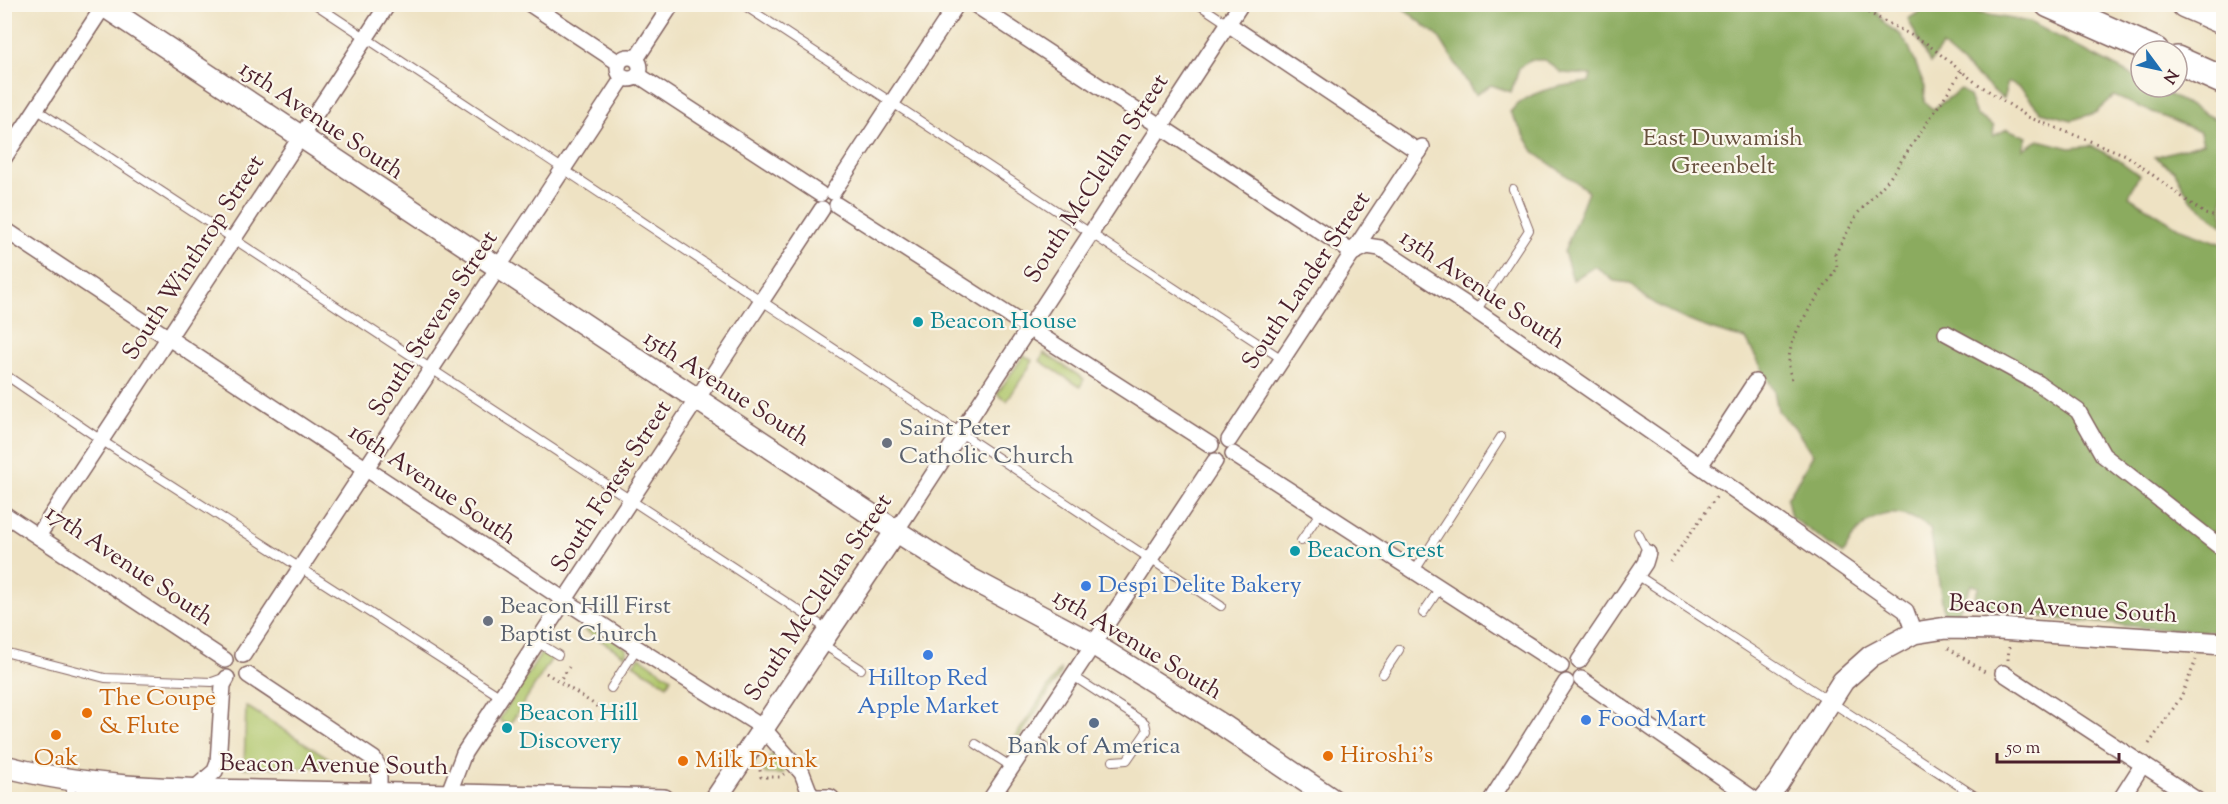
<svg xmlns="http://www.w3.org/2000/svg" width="2228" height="804" font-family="'Sorts Mill Goudy',serif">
<rect width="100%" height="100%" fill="#fbf7ec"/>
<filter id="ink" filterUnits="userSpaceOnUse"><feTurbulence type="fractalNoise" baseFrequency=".0167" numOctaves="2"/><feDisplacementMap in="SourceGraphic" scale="12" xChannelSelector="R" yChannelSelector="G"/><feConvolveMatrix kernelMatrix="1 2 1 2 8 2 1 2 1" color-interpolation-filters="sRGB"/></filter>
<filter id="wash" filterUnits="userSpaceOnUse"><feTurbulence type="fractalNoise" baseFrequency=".008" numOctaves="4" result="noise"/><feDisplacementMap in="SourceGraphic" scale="24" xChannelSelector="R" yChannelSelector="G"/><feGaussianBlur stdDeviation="1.35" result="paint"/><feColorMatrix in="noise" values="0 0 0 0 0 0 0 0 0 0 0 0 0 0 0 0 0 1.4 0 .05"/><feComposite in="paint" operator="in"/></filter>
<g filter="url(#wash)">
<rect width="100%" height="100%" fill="#eee2c3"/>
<!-- green -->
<g fill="#afc66b" stroke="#7c724b" stroke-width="1.5">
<polygon points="1044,353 1084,379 1080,387 1040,361"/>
<polygon points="1024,355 1033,361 1007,401 997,394"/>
<polygon points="584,620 627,649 625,656 580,627"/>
<polygon points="544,649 554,655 509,726 499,720"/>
<polygon points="640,657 671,678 667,685 633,664"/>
<polygon points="1060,669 1061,673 1015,744 1011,743"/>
<polygon points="246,706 343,767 244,768"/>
<polygon points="772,754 777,754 785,770 782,774 766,774 762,770"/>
</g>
<!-- forest -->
<g fill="#8bab5f" stroke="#6a6545" stroke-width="1.5">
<path d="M 1399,5 L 1872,5 L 1886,25 L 1900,34 L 1909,47 L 1925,87 L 1924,102 L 1933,109 L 1961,89 L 1969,96 L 1976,115 L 1994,126 L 1993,136 L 2007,129 L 2027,137 L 2023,149 L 2039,140 L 2070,148 L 2091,146 L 2117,159 L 2139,175 L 2129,196 L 2181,229 L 2223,244 L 2223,632 L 2159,629 L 2012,614 L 1987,608 L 1975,596 L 1979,587 L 1971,585 L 1958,612 L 1944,614 L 1930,528 C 1893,501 1862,514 1844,554 L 1791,517 L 1787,499 L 1813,455 L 1795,428 L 1778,411 L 1774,391 L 1746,339 C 1708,330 1656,312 1630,283 L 1614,281 L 1595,266 L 1573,280 L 1564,252 L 1588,191 L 1535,153 L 1510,112 C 1529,89 1561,86 1589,82 L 1591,75 L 1562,73 L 1545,60 L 1530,60 L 1519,68 L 1511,92 L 1491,85 L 1475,95 L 1439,37 Z"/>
<polygon points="1930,5 2030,22 2141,80 2141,87 2154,87 2223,123 2223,226 2190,199 2174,170 2154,157 2203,143 2200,132 2114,96 2095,113 2072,120 2041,112 2022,89 2008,82 2003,99 1942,46 1930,63 1908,19"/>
</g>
</g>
<g filter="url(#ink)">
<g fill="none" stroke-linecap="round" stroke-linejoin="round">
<!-- lane casing -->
<g stroke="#836360" stroke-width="10">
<g id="lane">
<polyline points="315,4 1221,606"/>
<polyline points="742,4 1282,359"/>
<polyline points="1198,4 1228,24"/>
<polyline points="36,109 827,629"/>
<polyline points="1476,311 1529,230 1513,189"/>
<polyline points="4,374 101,440 501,697"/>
<polyline points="1638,533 1648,553"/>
<polyline points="1301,541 1322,510"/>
<polyline points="1414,572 1501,437"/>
<polyline points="1637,575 1981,800"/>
<polyline points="1423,613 1440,588"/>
<polyline points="537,642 558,655"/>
<polyline points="821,643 861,669"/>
<polyline points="4,652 105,678 212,682 226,677"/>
<polyline points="1383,674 1399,650"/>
<polyline points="1073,676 1145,723 1147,731 1127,760 1113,761"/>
<polyline points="611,688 637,648"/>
<polyline points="1031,738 1044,746"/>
<polyline points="976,744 1012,767"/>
<polyline points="70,800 72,782"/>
</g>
</g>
<!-- street casing -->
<g stroke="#836360" stroke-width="18">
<g id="street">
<polyline points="530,4 619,63"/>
<polyline points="974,4 1353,253 1367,246 1380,248 1476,311 1700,466 1906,611 1914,633"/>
<polyline points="1228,24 1419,152"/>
<circle cx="629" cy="68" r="11"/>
<polyline points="636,59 672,4"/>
<polyline points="638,75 820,194"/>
<polyline points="4,158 105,4"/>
<polyline points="833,192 957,4"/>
<polyline points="837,205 1211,445"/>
<polyline points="4,229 637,648 762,727 802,773 812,799"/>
<polyline points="1946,333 2038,383 2078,411 2103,455 2224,550"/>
<polyline points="1229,440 1422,147"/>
<polyline points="1233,454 1561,666"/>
<polyline points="1700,466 1755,382"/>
<polyline points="4,514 225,660"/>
<polyline points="896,531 1241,4"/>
<polyline points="38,536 388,4"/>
<polyline points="243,655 623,78"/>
<polyline points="1579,661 1645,563 1648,553"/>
<polyline points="2003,673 2197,800"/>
<polyline points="248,675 374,759 379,768 379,793"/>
<polyline points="1581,679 1755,800"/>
<polyline points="448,795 464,753 822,209"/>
<polyline points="181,800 215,771 218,763 223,685 227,678"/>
<polyline points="990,800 1215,461"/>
<polyline points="1491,800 1566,682"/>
<polyline points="2120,800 2143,764"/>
</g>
</g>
<!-- secondary casing -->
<g stroke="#836360" stroke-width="24">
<g id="secondary">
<polyline points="101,4 896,531 971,579 1093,644 1224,726 1333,800"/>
<path d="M 4,766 C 100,792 203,789 302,792 C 423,794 543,797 664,800"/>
<polyline points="715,800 896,531"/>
<polyline points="807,800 829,800"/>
<polyline points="1764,800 1778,783 1843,681 1871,656 1914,633 1946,628 1999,629 2224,644"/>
</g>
</g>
<!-- highway casing -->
<g stroke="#836360" stroke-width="30">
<g id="highway">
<polyline points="2049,4 2155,51"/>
<polyline points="2185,4 2224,21"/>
<polyline points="2177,60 2224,81"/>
</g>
</g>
<!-- path -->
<g stroke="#836360" stroke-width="3" stroke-dasharray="1.5 4.5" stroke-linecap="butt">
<polyline points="1852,4 1926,43 1975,82 2028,117 2126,155 2205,214 2224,219"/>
<path d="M 1792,379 C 1777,342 1820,297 1837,268 L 1835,254 L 1858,213 L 1889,179 L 1962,71"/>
<polyline points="1670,562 1717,496"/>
<polyline points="1948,648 1988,674"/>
<polyline points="2008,660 2009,647"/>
<polyline points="546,673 603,710"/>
<polyline points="562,678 569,667"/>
<polyline points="2149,744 2181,697 2196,660"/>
<polyline points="760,770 761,777 780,777 784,774"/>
</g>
<!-- lane -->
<use href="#lane" stroke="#fff" stroke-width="8"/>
<!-- street -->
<use href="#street" stroke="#fff" stroke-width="15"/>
<!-- secondary -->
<use href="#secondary" stroke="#fff" stroke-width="21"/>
<!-- highway -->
<use href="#highway" stroke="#fff" stroke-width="27"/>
</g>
</g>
<!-- markers -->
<g fill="#0f9aa8" stroke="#fbf7ec" stroke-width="2">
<circle cx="918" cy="322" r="6"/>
<circle cx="1295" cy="551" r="6"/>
<circle cx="507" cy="728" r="6"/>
</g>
<g fill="#6b7280" stroke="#fbf7ec" stroke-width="2">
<circle cx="887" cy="443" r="6"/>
<circle cx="488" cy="621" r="6"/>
</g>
<g fill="#3f7fe0" stroke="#fbf7ec" stroke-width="2">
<circle cx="1086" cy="586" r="6"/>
<circle cx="928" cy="655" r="6"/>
<circle cx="1586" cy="720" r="6"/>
</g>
<g fill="#e8710a" stroke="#fbf7ec" stroke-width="2">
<circle cx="87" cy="713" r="6"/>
<circle cx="56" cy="735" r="6"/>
<circle cx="1328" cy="756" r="6"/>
<circle cx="683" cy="761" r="6"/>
</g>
<circle fill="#5c6f8a" stroke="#fbf7ec" stroke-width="2" cx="1094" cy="723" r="6"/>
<g text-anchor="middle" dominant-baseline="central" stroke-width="4.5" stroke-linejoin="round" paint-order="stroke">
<!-- street labels -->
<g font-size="24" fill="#4a1f2b" stroke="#fbf7ec">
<text transform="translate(321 121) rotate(34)">15th Avenue South</text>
<text transform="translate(1097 179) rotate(-57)">South McClellan Street</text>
<text transform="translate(194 258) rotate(-57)">South Winthrop Street</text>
<text transform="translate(1307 281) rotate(-56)">South Lander Street</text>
<text transform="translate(1482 290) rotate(34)">13th Avenue South</text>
<text transform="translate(434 324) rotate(-57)">South Stevens Street</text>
<text transform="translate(726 389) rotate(33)">15th Avenue South</text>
<text transform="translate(432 485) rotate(34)">16th Avenue South</text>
<text transform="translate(612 487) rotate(-57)">South Forest Street</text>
<text transform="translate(129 566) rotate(34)">17th Avenue South</text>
<text transform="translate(819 598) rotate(-56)">South McClellan Street</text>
<text transform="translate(2063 610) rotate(3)">Beacon Avenue South</text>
<text transform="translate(1137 645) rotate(31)">15th Avenue South</text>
<text transform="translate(334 766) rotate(1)">Beacon Avenue South</text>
</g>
<!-- park labels -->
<g font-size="24" fill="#68513e" stroke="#fbf7ec">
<text x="1723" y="139">East Duwamish<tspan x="1723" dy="28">Greenbelt</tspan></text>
</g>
<!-- culture labels -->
<g font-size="24" fill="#0d838f" stroke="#fbf7ec" text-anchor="start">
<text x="930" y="322">Beacon House</text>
<text x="1307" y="551">Beacon Crest</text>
<text x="519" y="714">Beacon Hill<tspan x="519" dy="28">Discovery</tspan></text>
</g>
<!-- worship labels -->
<g font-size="24" fill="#5b616d" stroke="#fbf7ec" text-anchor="start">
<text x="899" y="429">Saint Peter<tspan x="899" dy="28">Catholic Church</tspan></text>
<text x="500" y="607">Beacon Hill First<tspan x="500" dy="28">Baptist Church</tspan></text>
</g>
<!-- shop labels -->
<g font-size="24" fill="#366cbe" stroke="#fbf7ec" text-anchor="start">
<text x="1098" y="586">Despi Delite Bakery</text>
<text x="928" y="679" text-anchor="middle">Hilltop Red<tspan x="928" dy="28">Apple Market</tspan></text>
<text x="1598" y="720">Food Mart</text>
</g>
<!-- food labels -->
<g font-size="24" fill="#c56008" stroke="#fbf7ec" text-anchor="start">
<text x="99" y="699">The Coupe<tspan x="99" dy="28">&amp; Flute</tspan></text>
<text x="1340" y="756">Hiroshi's</text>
<text x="56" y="759" text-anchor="middle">Oak</text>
<text x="695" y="761">Milk Drunk</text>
</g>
<!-- service labels -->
<g font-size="24" fill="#4e5e75" stroke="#fbf7ec">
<text x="1094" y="747">Bank of America</text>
</g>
</g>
<!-- margin -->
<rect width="2228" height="804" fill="none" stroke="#fbf7ec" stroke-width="24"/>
<!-- north arrow -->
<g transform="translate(2159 69) rotate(123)"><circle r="28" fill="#fbf7ec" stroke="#b4a19f" stroke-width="1.5"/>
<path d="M0-4.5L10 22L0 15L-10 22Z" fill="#1f6fb2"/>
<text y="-9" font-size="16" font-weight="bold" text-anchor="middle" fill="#4a1f2b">N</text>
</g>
<!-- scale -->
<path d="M1997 753v9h122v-9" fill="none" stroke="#4a1f2b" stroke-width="3"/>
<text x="2006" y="753" font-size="18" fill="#4a1f2b" stroke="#fbf7ec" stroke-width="4.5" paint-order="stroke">50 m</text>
</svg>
